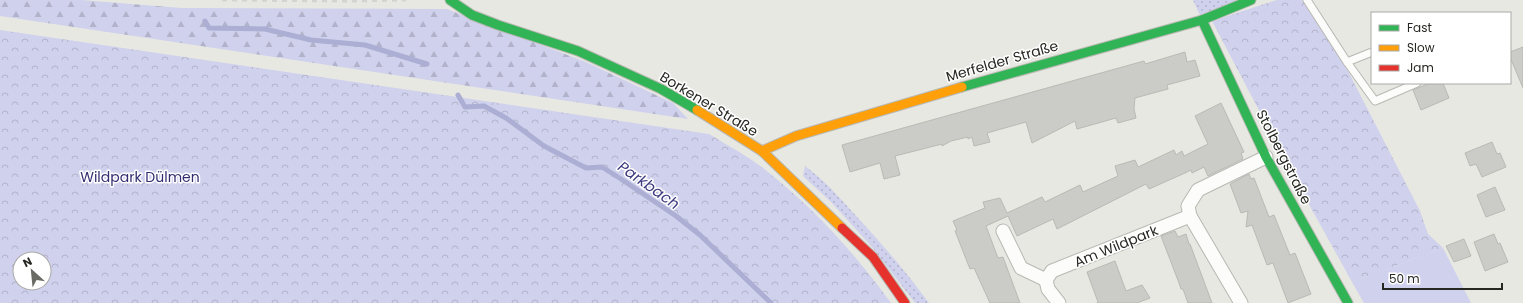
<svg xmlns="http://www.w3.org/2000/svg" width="1523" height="303" font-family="Poppins,sans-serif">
<defs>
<pattern id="grass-dots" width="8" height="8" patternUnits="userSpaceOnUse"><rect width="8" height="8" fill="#cfd1ed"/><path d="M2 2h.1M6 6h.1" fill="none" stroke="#b2b3cb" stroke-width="1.8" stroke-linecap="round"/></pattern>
<pattern id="forest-firs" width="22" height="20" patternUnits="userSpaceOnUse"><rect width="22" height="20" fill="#cfd1ed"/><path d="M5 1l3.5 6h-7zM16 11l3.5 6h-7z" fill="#b2b3cb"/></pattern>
<pattern id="park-crowns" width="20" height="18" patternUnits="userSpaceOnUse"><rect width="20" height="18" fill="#cfd1ed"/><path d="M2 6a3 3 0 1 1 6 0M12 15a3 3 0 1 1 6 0" fill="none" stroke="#b2b3cb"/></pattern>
</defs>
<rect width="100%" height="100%" fill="#e8e8e2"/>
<!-- grass -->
<g fill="url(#grass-dots)">
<polygon points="1193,0 1246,0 1202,20"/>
<path d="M 805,166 C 825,181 841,199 858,218 C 883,245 907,273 929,303 L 915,303 L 872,247 L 831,202 L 803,176 Z"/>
</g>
<!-- forest -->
<polygon fill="url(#forest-firs)" points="0,0 81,0 182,8 447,9 586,62 673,103 688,119 0,16"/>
<!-- park -->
<g fill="url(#park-crowns)" fill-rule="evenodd">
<polygon points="1277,0 1302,0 1348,71 1420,211 1428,234 1443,248 1352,282 1301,190 1212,21"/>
<path d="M 0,30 L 709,134 C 727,145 746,155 763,168 C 812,206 854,252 891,303 L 0,303 ZM 20,259 L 44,259 L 44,283 L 20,283 Z"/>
</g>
<!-- garden -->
<polygon fill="#cfd1ed" points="1443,248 1471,303 1364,303 1352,282"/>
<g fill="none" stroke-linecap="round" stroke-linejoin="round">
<!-- stream -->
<g stroke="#acaed3" stroke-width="5">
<polyline points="205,21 209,28 265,29 311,40 365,45 427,64"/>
<polyline points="458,95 465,107 484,106 506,118 544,146 586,168 602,167 621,179 676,216 700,235 771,303"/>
</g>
</g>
<!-- building -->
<g fill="#cbcbc7" stroke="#babab5">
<polygon points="1523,47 1523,88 1510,57 1510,52"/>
<polygon points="1185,52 1187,62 1195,60 1200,76 1167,85 1168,89 1135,98 1134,109 1136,118 1118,123 1116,118 1077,129 1075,121 1032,143 1026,122 987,133 990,142 974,146 972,137 968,139 968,137 951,141 942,146 942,144 895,156 900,175 884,179 880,163 850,172 842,145 1144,61 1145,64"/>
<polygon points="1430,83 1443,83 1449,98 1421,110 1413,90"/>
<polygon points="1221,103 1244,152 1241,153 1243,159 1208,176 1204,167 1192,173 1191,170 1185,173 1149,189 1146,184 1057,229 1053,219 1017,236 1008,216 986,226 998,258 1003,257 1020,303 990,303 974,268 970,269 955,231 957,230 953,221 985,208 983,202 1000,198 1007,213 1042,197 1045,202 1080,185 1083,192 1118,176 1115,166 1135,160 1138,167 1174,150 1176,155 1182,151 1184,156 1208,144 1195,116"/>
<polygon points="1492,142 1497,154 1500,153 1506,167 1482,177 1476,164 1470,166 1465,153"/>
<polygon points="1249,174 1251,179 1254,178 1269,217 1274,215 1290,255 1295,253 1311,294 1288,303 1273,263 1267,265 1252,225 1246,227 1248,211 1241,213 1230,184"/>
<polygon points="1495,187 1505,210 1486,217 1477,195"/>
<polygon points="1175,231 1178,237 1186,234 1189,244 1190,244 1212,303 1188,303 1183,289 1181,289 1179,283 1161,236"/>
<polygon points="1494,234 1498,244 1500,243 1508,262 1485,271 1474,242"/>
<polygon points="1464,239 1471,256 1454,262 1446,246"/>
<polygon points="1115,261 1126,291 1142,285 1150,298 1137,303 1097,303 1098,302 1087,272"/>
</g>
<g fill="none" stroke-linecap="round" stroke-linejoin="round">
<!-- lane casing -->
<g stroke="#b8b8b3" stroke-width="9">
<g id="lane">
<polyline points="1307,0 1347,62 1372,52"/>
<polyline points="1347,62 1375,101 1417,83"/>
</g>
</g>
<!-- street casing -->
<g stroke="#b8b8b3" stroke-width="15">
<g id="street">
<polyline points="1190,216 1241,303"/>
<polyline points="1003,231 1021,268 1046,280"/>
<polyline points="1059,303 1048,289 1046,280 1052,271 1190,216 1188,206 1198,190 1266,157"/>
</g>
</g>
<!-- fast casing -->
<g stroke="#b8b8b3" stroke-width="11">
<g id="fast">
<polyline points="450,0 472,15 498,25 578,51 661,89 697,110"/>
<polyline points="1202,20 1266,157 1348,303"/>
<polyline points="962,87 1202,20 1251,0"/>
</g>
</g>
<!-- slow casing -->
<g stroke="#b8b8b3" stroke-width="11">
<g id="slow">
<polyline points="697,110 762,151 842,228"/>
<polyline points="762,151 796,136 962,87"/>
</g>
</g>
<!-- jam casing -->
<g stroke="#b8b8b3" stroke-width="11">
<polyline id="jam" points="842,228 873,257 905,303"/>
</g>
<!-- lane -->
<use href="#lane" stroke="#fcfcfb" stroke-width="7"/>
<!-- street -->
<use href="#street" stroke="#fcfcfb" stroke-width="13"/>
<!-- fast -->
<use href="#fast" stroke="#30b455" stroke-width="9"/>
<!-- slow -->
<use href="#slow" stroke="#ff9f0a" stroke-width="9"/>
<!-- jam -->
<use href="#jam" stroke="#e5322d" stroke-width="9"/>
<!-- rail -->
<polyline stroke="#d3d3d1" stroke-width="3" stroke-dasharray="5 5" stroke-linecap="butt" points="222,0 351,1 406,0"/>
</g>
<g text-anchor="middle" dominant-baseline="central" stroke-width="3" stroke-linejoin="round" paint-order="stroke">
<!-- street labels -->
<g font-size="14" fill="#272722" stroke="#fff">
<text transform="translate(1002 61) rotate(-16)">Merfelder Straße</text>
<text transform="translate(709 104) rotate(31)">Borkener Straße</text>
<text transform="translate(1284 157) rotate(63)">Stolbergstraße</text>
<text transform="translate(1116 246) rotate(-22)">Am Wildpark</text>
</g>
<!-- park labels -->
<g font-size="14" fill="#322e71" stroke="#fff">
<text x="140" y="177">Wildpark Dülmen</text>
</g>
<!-- water labels -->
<g font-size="15" font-style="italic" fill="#3d3a7e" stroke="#fff">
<text transform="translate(649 185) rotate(35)">Parkbach</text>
</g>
</g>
<!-- legend -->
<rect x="1371" y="12" width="140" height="72" fill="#ffffff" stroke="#a9a9a7"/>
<rect x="1379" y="25" width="20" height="6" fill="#30b455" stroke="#a9a9a7"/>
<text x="1407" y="32" font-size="12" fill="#272722">Fast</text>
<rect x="1379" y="45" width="20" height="6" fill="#ff9f0a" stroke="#a9a9a7"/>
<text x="1407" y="52" font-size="12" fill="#272722">Slow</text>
<rect x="1379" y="65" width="20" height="6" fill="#e5322d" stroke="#a9a9a7"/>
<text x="1407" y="72" font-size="12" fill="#272722">Jam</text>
<!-- north arrow -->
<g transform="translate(32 271) rotate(333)"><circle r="19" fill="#ffffff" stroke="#a9a9a7"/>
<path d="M0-3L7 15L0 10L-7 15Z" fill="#6b6b65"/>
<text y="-6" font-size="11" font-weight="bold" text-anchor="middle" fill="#272722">N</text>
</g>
<!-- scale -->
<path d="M1383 283v6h119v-6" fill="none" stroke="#272722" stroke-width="2"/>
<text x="1389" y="283" font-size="12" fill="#272722" stroke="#ffffff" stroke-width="3" paint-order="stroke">50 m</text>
</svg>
